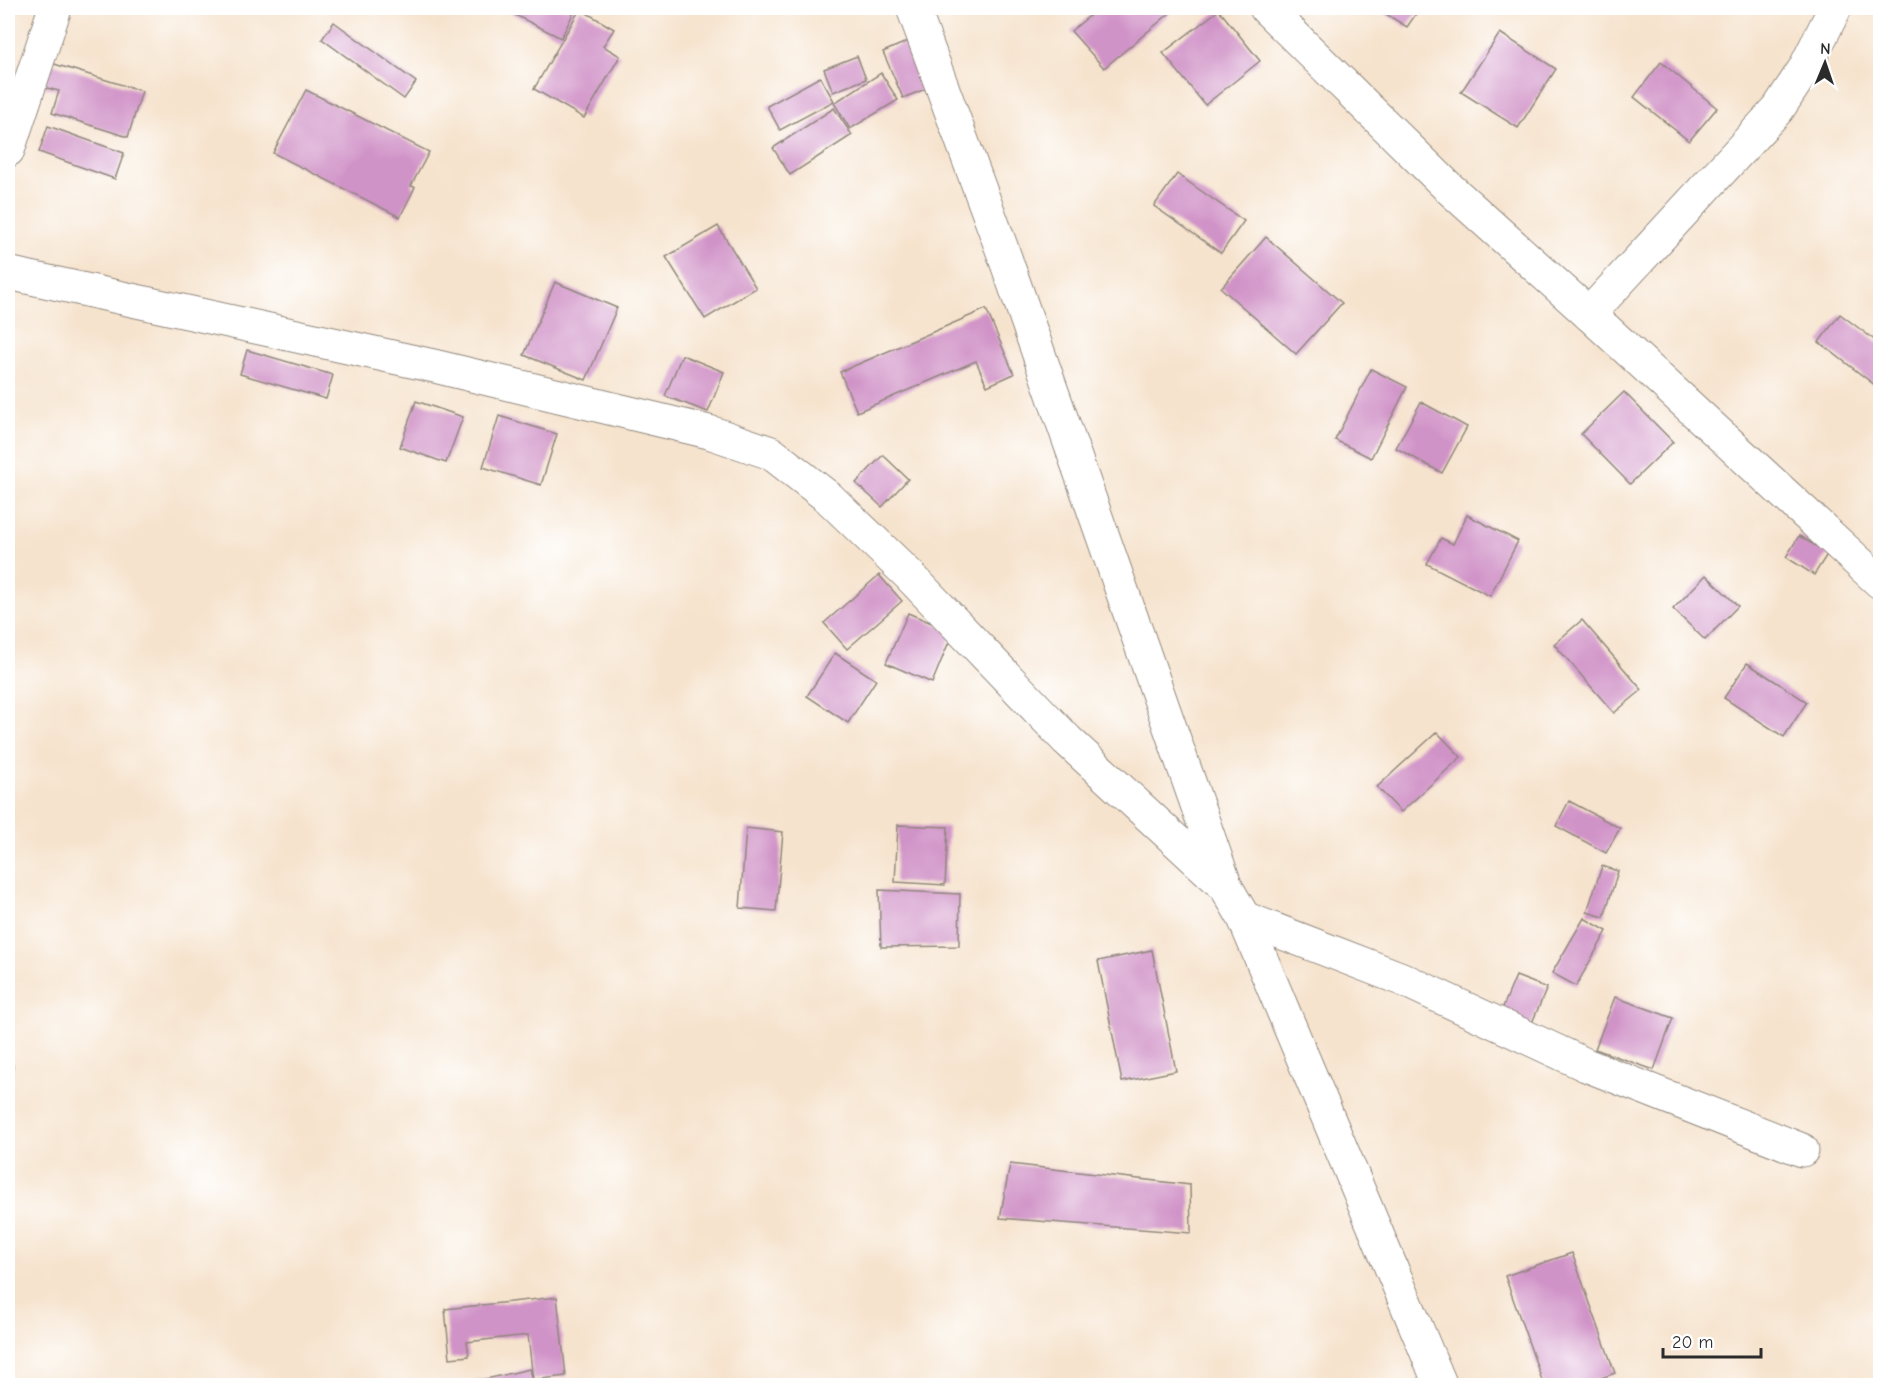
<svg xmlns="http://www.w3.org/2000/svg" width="1888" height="1393" font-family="'Comic Neue',sans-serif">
<rect width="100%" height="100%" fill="#fff"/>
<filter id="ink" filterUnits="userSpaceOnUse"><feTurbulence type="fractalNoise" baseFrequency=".0167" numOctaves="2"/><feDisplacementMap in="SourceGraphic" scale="12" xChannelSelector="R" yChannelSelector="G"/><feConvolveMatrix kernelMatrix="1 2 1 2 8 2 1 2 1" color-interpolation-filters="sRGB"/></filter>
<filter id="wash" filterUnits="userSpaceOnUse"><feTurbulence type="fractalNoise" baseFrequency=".008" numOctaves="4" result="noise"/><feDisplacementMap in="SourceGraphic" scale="24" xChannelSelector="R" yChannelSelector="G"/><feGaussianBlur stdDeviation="1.35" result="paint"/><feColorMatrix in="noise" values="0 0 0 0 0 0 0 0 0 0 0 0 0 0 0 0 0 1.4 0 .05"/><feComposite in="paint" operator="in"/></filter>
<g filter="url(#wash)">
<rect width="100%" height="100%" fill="#f6e3cd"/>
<g id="blocks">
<!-- building -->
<g fill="#d093c7">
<polygon points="501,8 576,8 561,38"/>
<polygon points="1099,8 1176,8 1104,68 1071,31"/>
<polygon points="1376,8 1420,8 1407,27"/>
<polygon points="580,9 614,29 603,46 620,56 584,118 534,89"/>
<polygon points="1219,10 1260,61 1205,105 1163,53"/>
<polygon points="334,22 416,82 404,99 322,39"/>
<polygon points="1500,33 1556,69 1518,128 1461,92"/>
<polygon points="918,37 938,84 903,98 883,52"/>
<polygon points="857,56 866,79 833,92 824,69"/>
<polygon points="1661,62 1717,108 1689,141 1634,97"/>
<polygon points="51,63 142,91 128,137 52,113 59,91 43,87"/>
<polygon points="881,73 898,100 850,129 834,103"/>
<polygon points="820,77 834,101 780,130 767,106"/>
<polygon points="306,90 429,152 411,186 415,187 400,217 273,153"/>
<polygon points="834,108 852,135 790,175 773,148"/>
<polygon points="48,126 124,153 115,179 39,152"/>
<polygon points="1177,174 1244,221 1221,253 1154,206"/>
<polygon points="718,226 756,288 705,319 666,257"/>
<polygon points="1266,237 1342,303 1296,354 1221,288"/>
<polygon points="555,282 617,308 586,380 524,355"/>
<polygon points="986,309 1014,374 987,386 976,361 857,412 840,372"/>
<polygon points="1840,314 1880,344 1880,389 1819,342"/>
<polygon points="247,350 333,375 326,399 240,374"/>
<polygon points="682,355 724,372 708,412 665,396"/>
<polygon points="1371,369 1407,387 1371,458 1335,440"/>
<polygon points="1624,392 1673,442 1630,484 1581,434"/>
<polygon points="416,401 463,417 446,463 400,447"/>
<polygon points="1421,402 1467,427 1442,473 1396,448"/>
<polygon points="499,416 557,434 541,485 483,467"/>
<polygon points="883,455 908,479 882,507 856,483"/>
<polygon points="1467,515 1518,541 1490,596 1427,564 1441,538 1453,544"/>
<polygon points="1799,536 1828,553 1814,575 1786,557"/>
<polygon points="879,575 902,601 847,649 824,623"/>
<polygon points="1706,575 1738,606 1705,640 1673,609"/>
<polygon points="908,613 953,632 932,683 886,663"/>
<polygon points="1582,620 1642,690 1614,713 1554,644"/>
<polygon points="835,653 876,680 848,723 807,696"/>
<polygon points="1747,663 1807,702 1784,737 1724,698"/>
<polygon points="1437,732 1461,757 1401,812 1377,787"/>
<polygon points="1569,801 1620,828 1606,853 1556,826"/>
<polygon points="898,825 948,827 945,885 895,882"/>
<polygon points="746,828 783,832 776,911 740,908"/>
<polygon points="1602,866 1618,871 1604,917 1587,912"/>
<polygon points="879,890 960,894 959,946 881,947"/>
<polygon points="1584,918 1607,931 1576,986 1552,973"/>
<polygon points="1152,950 1176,1071 1122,1082 1098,961"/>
<polygon points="1516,976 1547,988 1528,1032 1498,1019"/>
<polygon points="1615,997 1673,1018 1654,1070 1595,1049"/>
<polygon points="8,1064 13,1065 9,1098 8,1098"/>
<polygon points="1010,1164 1190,1185 1191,1233 1000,1218"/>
<polygon points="1572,1253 1615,1373 1580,1386 1544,1386 1505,1276"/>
<polygon points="557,1297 566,1376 533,1380 528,1335 467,1342 469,1356 450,1358 445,1309"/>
<polygon points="530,1369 534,1386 459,1386 459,1385"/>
</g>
</g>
</g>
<g filter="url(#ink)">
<use href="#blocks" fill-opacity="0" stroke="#90877c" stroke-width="1.5"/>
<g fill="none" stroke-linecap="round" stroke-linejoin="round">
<!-- minor casing -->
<g stroke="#90877c" stroke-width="35">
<g id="minor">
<polyline points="8,150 55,8"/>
<polyline points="8,273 434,366 709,432 771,453 829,498 908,574 1067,740 1226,887"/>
<polyline points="1589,314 1778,109 1805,68 1835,8"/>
<polyline points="1244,918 1402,979 1586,1065 1802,1150"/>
</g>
</g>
<!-- tertiary casing -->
<g stroke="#90877c" stroke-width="35">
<g id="tertiary">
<polyline points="913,8 1003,252 1226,887 1244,918 1441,1386"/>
<polyline points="1266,8 1449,188 1589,314 1880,582"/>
</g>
</g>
<!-- minor -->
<use href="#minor" stroke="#fff" stroke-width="33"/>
<!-- tertiary -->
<use href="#tertiary" stroke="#fff" stroke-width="33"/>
</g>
</g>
<!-- margin -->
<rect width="1888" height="1393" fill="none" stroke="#fff" stroke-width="30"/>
<!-- north arrow -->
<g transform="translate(1825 63) rotate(2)" stroke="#ffffff" stroke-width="4.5" paint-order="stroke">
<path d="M0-4.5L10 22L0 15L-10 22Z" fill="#2b2b2b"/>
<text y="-9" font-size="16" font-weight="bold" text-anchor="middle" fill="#2b2b2b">N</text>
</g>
<!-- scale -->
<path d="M1663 1348v9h98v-9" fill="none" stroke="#2b2b2b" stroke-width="3"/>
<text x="1672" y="1348" font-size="18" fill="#2b2b2b" stroke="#ffffff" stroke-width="4.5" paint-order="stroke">20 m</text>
</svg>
